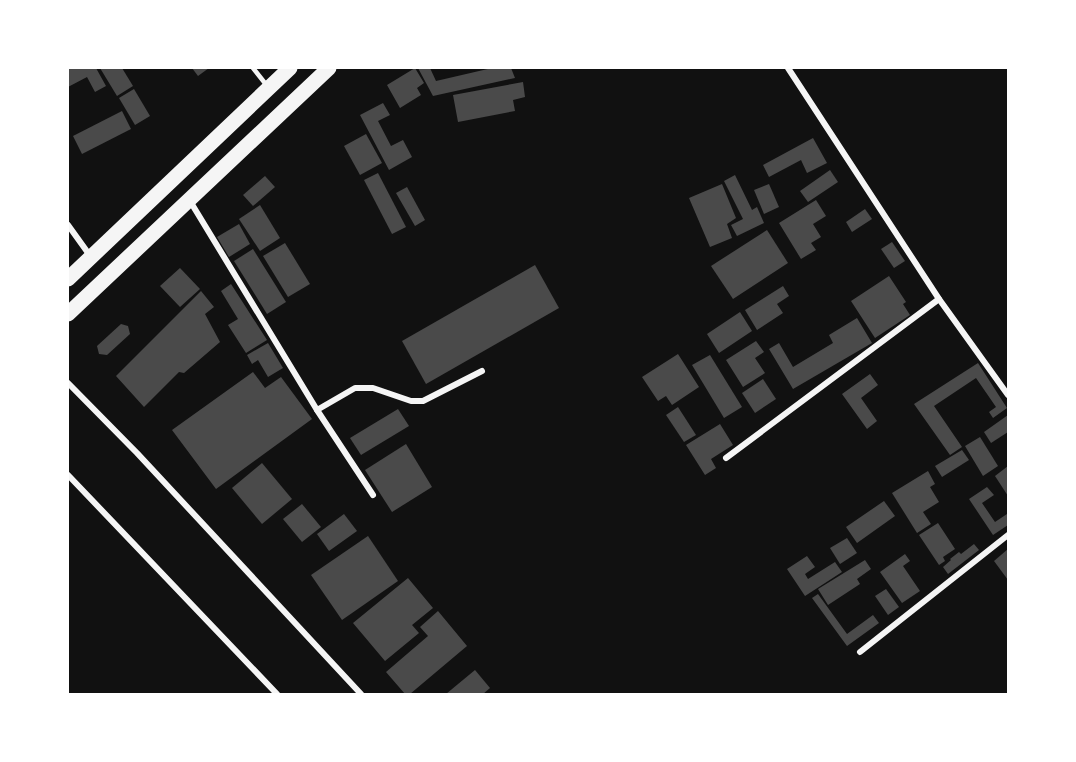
<svg xmlns="http://www.w3.org/2000/svg" width="1076" height="762" font-family="Lora,serif">
<rect width="100%" height="100%" fill="#111"/>
<!-- building -->
<g fill="#4a4a4a">
<polygon points="68,68 96,68 106,86 95,92 87,77 68,87"/>
<polygon points="100,68 122,68 133,86 117,96"/>
<polygon points="192,68 209,68 198,76"/>
<polygon points="415,68 424,83 417,88 421,95 400,108 387,85"/>
<polygon points="418,68 430,68 436,81 492,68 511,68 515,78 433,96"/>
<polygon points="523,82 525,97 513,100 515,111 458,122 453,95"/>
<polygon points="134,89 150,116 135,125 119,98"/>
<polygon points="383,103 390,115 378,121 391,146 403,140 412,157 389,170 360,115"/>
<polygon points="122,111 131,129 82,154 73,136"/>
<polygon points="366,134 382,163 360,175 344,146"/>
<polygon points="813,138 827,163 807,173 801,160 769,177 763,165"/>
<polygon points="830,170 838,182 808,202 800,191"/>
<polygon points="378,173 406,227 392,234 364,180"/>
<polygon points="735,175 752,210 757,207 764,223 737,236 731,225 743,219 724,181"/>
<polygon points="265,176 275,187 253,206 243,195"/>
<polygon points="722,184 736,218 727,224 732,238 710,247 689,198"/>
<polygon points="769,184 779,207 764,214 754,190"/>
<polygon points="407,187 425,220 415,226 396,193"/>
<polygon points="816,200 826,216 813,224 821,237 811,243 816,250 801,259 779,223"/>
<polygon points="260,205 280,238 260,251 239,219"/>
<polygon points="865,209 872,219 852,232 846,222"/>
<polygon points="239,224 250,244 229,257 217,237"/>
<polygon points="767,230 788,263 733,299 711,266"/>
<polygon points="892,242 905,261 894,268 881,249"/>
<polygon points="285,243 310,284 288,297 263,256"/>
<polygon points="253,249 286,302 267,314 234,261"/>
<polygon points="535,265 559,308 426,384 402,341"/>
<polygon points="180,268 200,289 180,307 160,286"/>
<polygon points="889,276 906,302 903,304 910,315 875,338 851,301"/>
<polygon points="231,284 267,340 246,353 228,325 238,319 221,291"/>
<polygon points="783,286 789,296 777,304 783,313 757,330 745,310"/>
<polygon points="201,291 214,307 205,314 220,342 184,373 179,372 144,407 116,376"/>
<polygon points="740,312 752,331 719,353 707,334"/>
<polygon points="857,318 872,343 793,389 769,349 779,343 793,367 833,343 829,335"/>
<polygon points="121,324 128,326 130,334 107,355 99,354 97,346"/>
<polygon points="756,341 764,352 755,358 765,373 743,387 726,360"/>
<polygon points="268,343 283,368 268,377 258,360 252,364 247,355"/>
<polygon points="678,354 699,387 672,405 666,396 658,401 642,377"/>
<polygon points="710,355 742,407 724,418 692,365"/>
<polygon points="978,363 1007,408 993,418 989,412 996,407 976,378 934,406 962,447 950,455 914,404"/>
<polygon points="253,372 265,388 281,377 312,419 216,489 172,430"/>
<polygon points="870,374 878,385 861,398 877,421 867,429 842,394"/>
<polygon points="763,379 776,399 755,413 742,393"/>
<polygon points="678,407 696,435 684,442 666,415"/>
<polygon points="398,409 409,426 361,455 350,438"/>
<polygon points="1008,415 1008,432 991,443 984,432"/>
<polygon points="720,424 733,445 711,459 716,468 705,475 686,445"/>
<polygon points="980,437 998,466 983,476 965,446"/>
<polygon points="406,444 432,487 392,512 365,470"/>
<polygon points="962,450 969,460 942,477 935,466"/>
<polygon points="262,463 292,499 262,524 232,488"/>
<polygon points="1008,466 1008,496 995,476"/>
<polygon points="928,471 935,484 930,487 939,502 923,512 931,524 917,533 892,493"/>
<polygon points="987,487 994,495 982,503 995,522 1007,514 1008,517 1008,525 993,535 969,499"/>
<polygon points="884,501 895,516 857,543 846,527"/>
<polygon points="302,504 321,527 302,542 283,519"/>
<polygon points="344,514 357,531 329,551 317,534"/>
<polygon points="938,523 955,549 943,557 945,561 939,565 919,535"/>
<polygon points="368,536 398,581 342,620 311,575"/>
<polygon points="847,538 857,553 840,564 830,548"/>
<polygon points="974,544 979,550 948,574 943,567 951,560 950,559 959,552 961,554"/>
<polygon points="1008,549 1008,580 994,561"/>
<polygon points="905,554 910,561 903,566 920,591 902,603 880,572"/>
<polygon points="807,556 815,567 805,574 808,579 835,562 842,572 805,596 787,569"/>
<polygon points="865,560 871,569 857,579 860,584 828,605 818,589"/>
<polygon points="408,578 433,608 412,625 419,633 385,661 353,623"/>
<polygon points="886,589 899,607 888,615 875,596"/>
<polygon points="818,594 847,634 873,615 879,623 847,646 812,598"/>
<polygon points="438,611 467,646 410,694 405,694 386,672 428,636 420,627"/>
<polygon points="475,670 490,688 483,694 446,694"/>
</g>
<g fill="none" stroke-linecap="round" stroke-linejoin="round">
<!-- service -->
<polyline stroke="#f5f5f5" stroke-width="4.5" points="253,68 268,87"/>
<!-- minor -->
<g stroke="#f5f5f5" stroke-width="6">
<polyline points="788,68 939,299 1008,395"/>
<polyline points="190,201 317,410 373,495"/>
<polyline points="68,225 91,257"/>
<polyline points="68,383 137,453 361,694"/>
<polyline points="317,410 355,388 373,388 411,401 423,401 482,371"/>
<polyline points="726,458 939,299"/>
<polyline points="68,475 277,694"/>
<polyline points="860,652 1008,535"/>
</g>
<!-- primary -->
<g stroke="#f5f5f5" stroke-width="15">
<polyline points="68,279 290,68"/>
<polyline points="68,314 329,68"/>
</g>
</g>
<!-- border -->
<rect width="1076" height="762" fill="none" stroke="#ffffff" stroke-width="138"/>
</svg>
